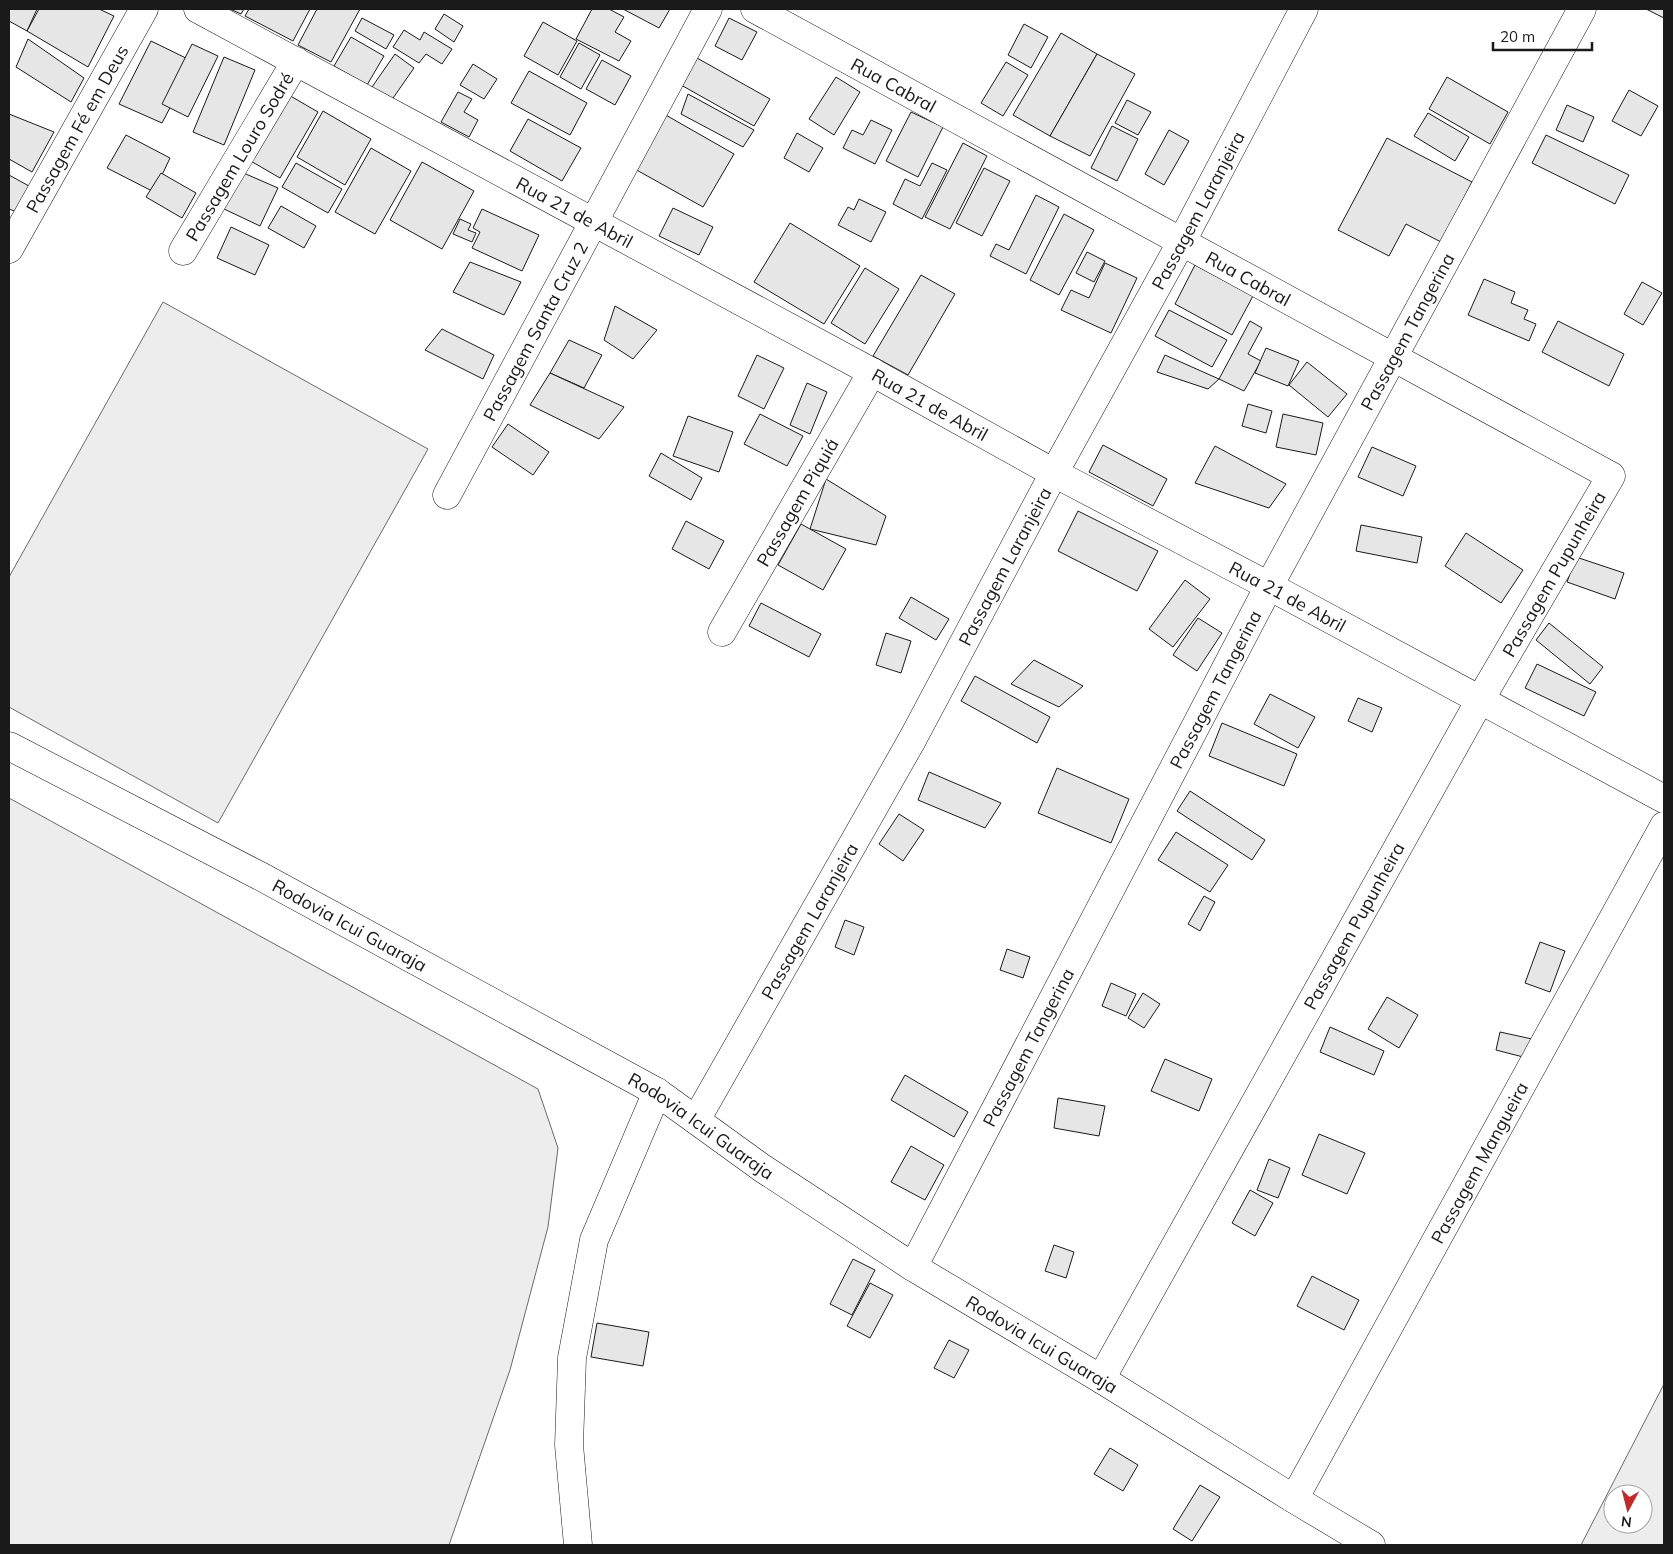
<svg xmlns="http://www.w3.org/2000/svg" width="1673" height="1554" font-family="Mulish,sans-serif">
<rect width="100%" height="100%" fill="#fff"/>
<!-- green -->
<g fill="#ededed" stroke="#6a6a6a" fill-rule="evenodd">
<polygon points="163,302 428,449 218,823 9,707 9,577"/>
<polygon points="9,798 538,1089 558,1148 548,1227 510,1370 449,1545 9,1545"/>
<path d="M 1664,1384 L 1664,1545 L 1581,1545 ZM 1613,1494 L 1643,1494 L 1643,1524 L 1613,1524 Z"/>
</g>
<!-- building -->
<g fill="#e6e6e6" stroke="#1a1a1a">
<polygon points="9,9 37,9 27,31 9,21"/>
<polygon points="39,9 99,9 114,16 88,67 27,31"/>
<polygon points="230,9 244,9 241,14"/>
<polygon points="249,9 310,9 293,41 245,16"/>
<polygon points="317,9 360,9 331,62 298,45"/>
<polygon points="592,9 609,9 624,17 615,32 631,41 619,61 576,39"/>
<polygon points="623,9 670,9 659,28"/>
<polygon points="1646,9 1664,9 1664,18"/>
<polygon points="444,14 463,26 454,42 435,29"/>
<polygon points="362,18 394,35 386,49 355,31"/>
<polygon points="729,18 757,32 742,60 715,46"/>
<polygon points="543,22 577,41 558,75 524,56"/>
<polygon points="1024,24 1048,37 1031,68 1008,55"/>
<polygon points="404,30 420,40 424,32 452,49 442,64 426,54 419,63 393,47"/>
<polygon points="1061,33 1097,54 1050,136 1013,115"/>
<polygon points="351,37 384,56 367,85 334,66"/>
<polygon points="28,39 84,78 71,102 16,67"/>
<polygon points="151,41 194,62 162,123 119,104"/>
<polygon points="579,43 600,55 581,89 560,77"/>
<polygon points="192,44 218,56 188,117 162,104"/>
<polygon points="395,54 414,68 391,101 372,87"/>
<polygon points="1097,54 1135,74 1090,156 1050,136"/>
<polygon points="224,57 255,70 224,145 193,132"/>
<polygon points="697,58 770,99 754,126 681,85"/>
<polygon points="602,60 631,76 615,105 586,89"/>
<polygon points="1006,62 1028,75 1003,116 981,103"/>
<polygon points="473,64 497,79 484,99 460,85"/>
<polygon points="529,71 587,103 570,135 511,103"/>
<polygon points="836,77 860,92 834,135 809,119"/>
<polygon points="1447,77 1508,112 1490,144 1429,109"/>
<polygon points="1629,90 1658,106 1641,136 1612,121"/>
<polygon points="458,92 472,99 464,112 478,120 469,137 441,122"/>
<polygon points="287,94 318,112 280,178 249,160"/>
<polygon points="688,94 754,130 743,147 681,114"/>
<polygon points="1127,100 1151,112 1138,135 1115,123"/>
<polygon points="1567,105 1594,117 1583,142 1556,130"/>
<polygon points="323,111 371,139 345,185 297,157"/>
<polygon points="911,112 943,127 918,177 886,161"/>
<polygon points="1428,113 1469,137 1455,161 1414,136"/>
<polygon points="9,114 54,132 32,172 9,159"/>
<polygon points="664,114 734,154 703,207 633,168"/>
<polygon points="528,119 581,148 562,181 510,151"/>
<polygon points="871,120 892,130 875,164 843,148 852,130 863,135"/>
<polygon points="1112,126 1138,139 1117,181 1091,168"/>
<polygon points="1169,130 1189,141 1164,185 1145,174"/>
<polygon points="797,133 823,148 809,172 784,158"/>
<polygon points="126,135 170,158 154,192 107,168"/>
<polygon points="1546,135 1629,175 1615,204 1532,163"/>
<polygon points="1387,138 1472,182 1441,242 1406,224 1389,256 1338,230"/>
<polygon points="963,143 987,156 950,229 925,217"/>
<polygon points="371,148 411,171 375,234 335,212"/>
<polygon points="422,162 474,191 442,249 390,220"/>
<polygon points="296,163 342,189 328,213 282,187"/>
<polygon points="932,163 947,170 922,219 893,204 905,179 920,186"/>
<polygon points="984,168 1010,181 982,236 956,223"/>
<polygon points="239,171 278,188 260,226 222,208"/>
<polygon points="161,173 196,193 182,218 146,197"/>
<polygon points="9,175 29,186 17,212 9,209"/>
<polygon points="1036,195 1059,207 1026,274 990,256 996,244 1009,250"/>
<polygon points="859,199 886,212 871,242 838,225 848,207 854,210"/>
<polygon points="281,206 316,226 304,248 268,228"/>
<polygon points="673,208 713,227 699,255 659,236"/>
<polygon points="482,209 539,235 522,271 472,248 480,232 473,228"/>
<polygon points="1064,214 1094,230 1059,295 1030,280"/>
<polygon points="460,219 471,224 468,230 476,233 472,242 453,234"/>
<polygon points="790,223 860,266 824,324 754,282"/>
<polygon points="231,227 269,245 255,275 217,258"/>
<polygon points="1087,252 1105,261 1094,282 1076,273"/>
<polygon points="470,262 521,282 504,315 453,292"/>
<polygon points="1105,263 1137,278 1111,333 1061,310 1071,290 1089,298"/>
<polygon points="1195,265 1253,296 1232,335 1175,304"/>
<polygon points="865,268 899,289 865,344 831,323"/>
<polygon points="921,275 955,294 908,375 873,356"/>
<polygon points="1484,279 1515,292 1511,303 1528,310 1524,319 1536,324 1529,341 1468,315"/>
<polygon points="1642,282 1662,293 1643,325 1624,314"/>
<polygon points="615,306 657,330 633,359 604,340"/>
<polygon points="1169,310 1227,340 1212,367 1155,336"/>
<polygon points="1250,321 1262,328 1248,354 1261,361 1244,391 1219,379"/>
<polygon points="1558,321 1624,354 1609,386 1542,352"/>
<polygon points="442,329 494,355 483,379 425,350"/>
<polygon points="569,340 602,355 584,388 550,373"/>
<polygon points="1266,348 1299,361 1288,386 1255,373"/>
<polygon points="757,355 784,368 764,409 738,396"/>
<polygon points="1165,355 1219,379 1208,389 1157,372"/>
<polygon points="1307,362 1347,394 1328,417 1289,385"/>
<polygon points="550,373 624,407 599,439 530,405"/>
<polygon points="807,383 827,392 810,434 790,425"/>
<polygon points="1248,404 1272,411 1266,433 1242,426"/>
<polygon points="760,414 803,436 787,466 744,444"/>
<polygon points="1283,414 1323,423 1316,455 1276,447"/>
<polygon points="688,416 733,432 719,472 673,456"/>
<polygon points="508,424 549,452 533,475 492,447"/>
<polygon points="1103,445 1167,479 1153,506 1089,472"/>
<polygon points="1215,446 1286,484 1269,508 1195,483"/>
<polygon points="1372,447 1416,466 1403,496 1358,477"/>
<polygon points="661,453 702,478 691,500 649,476"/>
<polygon points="826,479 886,516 876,545 810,529"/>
<polygon points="1078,511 1158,551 1137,591 1058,551"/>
<polygon points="686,521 724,541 709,569 672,549"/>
<polygon points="801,524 846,549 823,590 778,565"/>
<polygon points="1361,525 1422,537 1417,563 1356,551"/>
<polygon points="1466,533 1523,570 1501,603 1445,566"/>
<polygon points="1576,557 1624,573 1615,599 1567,582"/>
<polygon points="1185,580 1210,599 1173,647 1149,629"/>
<polygon points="911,597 949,619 936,640 899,618"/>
<polygon points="761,603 821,634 809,657 749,626"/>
<polygon points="1198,618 1222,633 1197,671 1173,655"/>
<polygon points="1549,623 1603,667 1590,684 1536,640"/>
<polygon points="886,633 911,641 901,673 876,665"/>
<polygon points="1034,660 1083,686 1059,707 1011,684"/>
<polygon points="1537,664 1596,692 1584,716 1525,688"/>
<polygon points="975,676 1050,717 1037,743 961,701"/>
<polygon points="1270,694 1315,717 1298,748 1254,724"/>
<polygon points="1358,698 1382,708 1372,732 1348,721"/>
<polygon points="1222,723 1297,754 1284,786 1209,756"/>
<polygon points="1057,768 1129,799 1111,843 1038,813"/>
<polygon points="929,772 1001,803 985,828 918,800"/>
<polygon points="1190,791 1265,840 1252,860 1177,811"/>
<polygon points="899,814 924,830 903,861 879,844"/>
<polygon points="1176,832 1228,865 1210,892 1158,860"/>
<polygon points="1204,896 1215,902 1200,931 1188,924"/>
<polygon points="845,920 864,927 854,955 835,947"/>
<polygon points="1540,942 1565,951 1550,992 1525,983"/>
<polygon points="1007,949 1030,957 1023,978 1000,970"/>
<polygon points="1111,983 1136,994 1126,1016 1102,1006"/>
<polygon points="1143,993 1160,1004 1144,1028 1128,1018"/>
<polygon points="1387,997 1418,1015 1399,1048 1368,1029"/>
<polygon points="1330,1027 1384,1051 1374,1075 1320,1052"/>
<polygon points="1500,1032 1532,1039 1527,1058 1496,1050"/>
<polygon points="1165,1059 1212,1079 1199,1111 1151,1091"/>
<polygon points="905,1075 968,1112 954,1137 891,1100"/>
<polygon points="1058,1098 1105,1106 1099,1136 1054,1128"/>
<polygon points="1319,1134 1365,1153 1347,1194 1302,1175"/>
<polygon points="911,1146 944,1165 925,1200 891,1182"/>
<polygon points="1269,1159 1290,1168 1278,1198 1257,1190"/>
<polygon points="1250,1190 1273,1203 1255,1236 1232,1223"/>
<polygon points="1054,1245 1074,1252 1066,1278 1045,1271"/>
<polygon points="853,1259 875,1270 852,1315 830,1304"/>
<polygon points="1312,1276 1359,1300 1344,1330 1297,1306"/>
<polygon points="870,1283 893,1295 870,1338 847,1326"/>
<polygon points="597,1323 649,1332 643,1366 591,1357"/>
<polygon points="949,1340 969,1350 954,1378 934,1368"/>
<polygon points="1110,1448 1138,1465 1123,1491 1094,1474"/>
<polygon points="1200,1485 1220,1497 1192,1541 1173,1529"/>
</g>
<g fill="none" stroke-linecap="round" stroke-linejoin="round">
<!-- minor casing -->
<g stroke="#1a1a1a" stroke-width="29">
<g id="minor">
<path id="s1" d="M 198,9 L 872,372 L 1054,473 L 1269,586 L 1664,799"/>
<path id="s2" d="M 755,9 L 1611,476 L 1480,700 L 1101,1379"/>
<path id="s3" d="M 9,249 L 144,9"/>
<path id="s4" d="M 183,251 L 296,61"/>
<path id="s5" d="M 447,495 L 708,9"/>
<path id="s6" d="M 722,632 L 872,372"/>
<path id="s7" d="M 9,746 L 260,876 L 657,1092 L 762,1168 L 913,1267 L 1101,1379 L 1294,1499 L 1371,1545"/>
<path id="s8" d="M 696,1120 L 912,740 L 1054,473 L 1182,241 L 1304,9"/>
<path id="s9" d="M 913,1267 L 1269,586 L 1582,9"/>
<path id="s10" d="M 1294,1499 L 1664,826"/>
<polyline points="578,1545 569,1445 572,1358 594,1240 657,1092"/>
</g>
</g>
<!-- minor -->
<use href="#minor" stroke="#fff" stroke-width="28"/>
</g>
<g text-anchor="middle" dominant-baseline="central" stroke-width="4" stroke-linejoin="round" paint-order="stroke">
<!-- street labels -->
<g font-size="18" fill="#1a1a1a" stroke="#fff">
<text stroke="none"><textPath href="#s2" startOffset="158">Rua Cabral</textPath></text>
<text stroke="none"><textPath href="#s3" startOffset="138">Passagem Fé em Deus</textPath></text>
<text stroke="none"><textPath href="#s4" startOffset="110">Passagem Louro Sodré</textPath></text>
<text stroke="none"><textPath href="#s8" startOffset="1039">Passagem Laranjeira</textPath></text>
<text stroke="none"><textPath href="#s1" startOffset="428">Rua 21 de Abril</textPath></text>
<text stroke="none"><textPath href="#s2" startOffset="562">Rua Cabral</textPath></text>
<text stroke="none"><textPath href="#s5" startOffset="186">Passagem Santa Cruz 2</textPath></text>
<text stroke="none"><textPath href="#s9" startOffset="1058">Passagem Tangerina</textPath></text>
<text stroke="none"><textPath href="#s1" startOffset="832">Rua 21 de Abril</textPath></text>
<text stroke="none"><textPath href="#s6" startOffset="150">Passagem Piquiá</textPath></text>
<text stroke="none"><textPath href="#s8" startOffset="634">Passagem Laranjeira</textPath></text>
<text transform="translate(1554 574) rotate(-60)">Passagem Pupunheira</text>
<text stroke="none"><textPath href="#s1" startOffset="1238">Rua 21 de Abril</textPath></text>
<text stroke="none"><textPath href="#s9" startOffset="652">Passagem Tangerina</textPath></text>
<text stroke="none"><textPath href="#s8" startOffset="229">Passagem Laranjeira</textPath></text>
<text stroke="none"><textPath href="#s7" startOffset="385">Rodovia Icui Guaraja</textPath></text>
<text transform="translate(1354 926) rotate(-61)">Passagem Pupunheira</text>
<text stroke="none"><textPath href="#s9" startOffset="248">Passagem Tangerina</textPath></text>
<text stroke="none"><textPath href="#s7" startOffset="790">Rodovia Icui Guaraja</textPath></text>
<text stroke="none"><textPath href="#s10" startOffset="384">Passagem Mangueira</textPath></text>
<text stroke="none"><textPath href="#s7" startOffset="1195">Rodovia Icui Guaraja</textPath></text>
</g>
</g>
<!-- border -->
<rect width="1673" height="1554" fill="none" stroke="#1a1a1a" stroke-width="20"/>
<!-- north arrow -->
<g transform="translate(1628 1509) rotate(187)"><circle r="24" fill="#ffffff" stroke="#a3a3a3"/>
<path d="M0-4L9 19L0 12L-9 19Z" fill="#c62828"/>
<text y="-8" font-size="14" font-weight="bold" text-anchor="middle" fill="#1a1a1a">N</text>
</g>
<!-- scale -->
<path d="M1493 42v8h99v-8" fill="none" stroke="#1a1a1a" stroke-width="2.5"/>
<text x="1500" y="42" font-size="15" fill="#1a1a1a" stroke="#ffffff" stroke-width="4" paint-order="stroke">20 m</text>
</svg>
